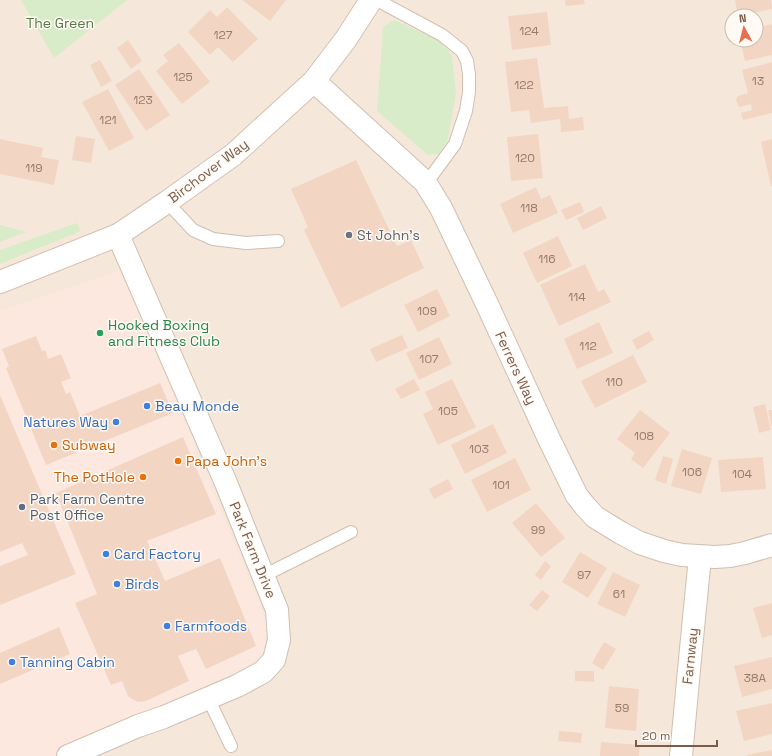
<svg xmlns="http://www.w3.org/2000/svg" width="772" height="756" font-family="'Space Grotesk',sans-serif">
<rect width="100%" height="100%" fill="#fdf6ec"/>
<!-- residential -->
<path fill="#f5e8da" fill-rule="evenodd" d="M 0,0 L 772,0 L 772,756 L 0,756 ZM 732,16 L 756,16 L 756,40 L 732,40 Z"/>
<!-- commercial -->
<polygon fill="#fde8e0" points="120,271 180,410 269,628 267,648 252,663 59,756 0,756 0,311"/>
<!-- green -->
<g fill="#d8ecc9">
<polygon points="21,0 127,0 54,58"/>
<polygon points="394,20 439,40 452,56 456,94 448,139 439,154 428,155 377,111 383,27"/>
<polygon points="77,223 81,231 0,264 0,250"/>
<polygon points="0,225 26,232 0,242"/>
</g>
<!-- building -->
<g fill="#f3d5c3">
<polygon points="242,0 286,0 270,21"/>
<polygon points="565,0 584,0 585,4 566,6"/>
<polygon points="735,0 771,0 772,9 738,16"/>
<polygon points="227,7 258,39 233,62 218,47 210,55 188,32 210,10 217,17"/>
<polygon points="547,12 551,45 512,50 508,16"/>
<polygon points="772,24 772,55 745,61 740,40 756,40 756,28"/>
<polygon points="128,40 142,61 131,69 117,48"/>
<polygon points="179,43 210,82 182,104 156,71 168,61 163,55"/>
<polygon points="537,58 544,108 568,106 569,119 583,117 584,130 561,132 560,119 531,123 529,110 511,112 505,62"/>
<polygon points="100,60 112,81 101,87 90,65"/>
<polygon points="772,62 772,113 743,120 741,113 752,110 751,104 740,107 738,106 736,99 738,96 748,93 742,70"/>
<polygon points="139,69 170,115 146,131 115,85"/>
<polygon points="108,89 134,138 109,151 82,102"/>
<polygon points="538,134 543,178 511,181 507,137"/>
<polygon points="76,136 95,139 91,163 72,160"/>
<polygon points="0,139 43,148 41,157 59,160 54,185 0,174"/>
<polygon points="772,139 772,186 771,186 761,142"/>
<polygon points="356,160 397,246 411,240 424,268 341,308 304,230 308,227 291,189"/>
<polygon points="536,187 541,199 550,195 558,213 513,233 500,204"/>
<polygon points="580,202 584,212 566,220 561,210"/>
<polygon points="601,206 607,218 583,230 577,218"/>
<polygon points="558,236 572,266 537,283 523,253"/>
<polygon points="585,264 598,292 604,289 611,302 559,326 540,285"/>
<polygon points="437,289 450,316 418,332 404,305"/>
<polygon points="599,322 613,353 577,369 564,339"/>
<polygon points="649,331 654,340 637,350 632,340"/>
<polygon points="402,335 408,348 376,362 370,349"/>
<polygon points="36,336 42,351 45,350 48,359 61,354 71,378 61,382 66,394 70,392 80,416 160,383 173,413 46,465 6,368 9,366 2,349"/>
<polygon points="439,337 452,364 419,380 406,353"/>
<polygon points="633,355 647,382 595,408 581,381"/>
<polygon points="414,379 420,390 401,399 395,389"/>
<polygon points="452,379 476,427 438,445 423,414 433,409 425,392"/>
<polygon points="0,395 76,574 0,605 0,566 28,555 22,543 0,552"/>
<polygon points="765,404 771,430 759,433 753,407"/>
<polygon points="640,410 670,433 643,468 631,459 635,453 617,439"/>
<polygon points="768,410 772,410 772,426 771,426"/>
<polygon points="493,424 507,453 465,474 451,445"/>
<polygon points="183,437 216,514 147,541 165,581 220,558 256,646 206,669 196,649 178,656 189,681 146,701 138,702 132,699 128,696 122,681 111,685 75,603 97,594 56,493"/>
<polygon points="682,449 712,458 701,494 671,486"/>
<polygon points="663,456 673,459 666,484 655,480"/>
<polygon points="763,457 766,489 721,492 718,460"/>
<polygon points="515,458 531,490 487,512 471,480"/>
<polygon points="448,479 453,489 434,499 429,489"/>
<polygon points="536,503 565,538 541,557 512,523"/>
<polygon points="580,552 607,568 588,598 562,582"/>
<polygon points="545,561 551,566 541,580 535,575"/>
<polygon points="613,572 640,585 625,617 597,604"/>
<polygon points="542,590 550,596 537,611 529,605"/>
<polygon points="772,603 772,635 762,638 753,608"/>
<polygon points="59,627 70,654 0,684 0,653"/>
<polygon points="604,642 616,649 603,670 592,663"/>
<polygon points="772,657 772,689 742,697 734,666"/>
<polygon points="575,671 594,671 594,682 575,681"/>
<polygon points="609,686 639,689 636,731 605,728"/>
<polygon points="772,703 772,734 744,741 736,711"/>
<polygon points="559,731 582,733 581,743 558,741"/>
<polygon points="601,742 640,745 639,756 600,756"/>
<polygon points="772,750 772,756 747,756 747,755"/>
</g>
<g fill="none" stroke-linecap="round" stroke-linejoin="round">
<!-- lane casing -->
<g stroke="#d1beb0" stroke-width="14">
<g id="lane">
<polyline points="377,0 442,35 462,51 467,61 469,74 469,92 466,111 455,144 433,174 425,182"/>
<polyline points="167,202 193,230 213,239 246,243 278,241"/>
<polyline points="263,576 351,532"/>
<polyline points="208,698 231,746"/>
</g>
</g>
<!-- street casing -->
<g stroke="#d1beb0" stroke-width="24">
<g id="street">
<polyline points="314,81 425,182 441,208 487,304 549,439 572,486 577,496 585,506 595,517 621,533 640,543 664,551 682,555 715,557 730,556 745,553 772,545"/>
<polyline points="68,756 138,726 164,717 237,686 263,672 274,660 279,640 277,610 226,483 118,235"/>
<polyline points="681,756 690,659 700,557"/>
</g>
</g>
<!-- secondary casing -->
<g stroke="#d6c0b0" stroke-width="24">
<polyline id="secondary" points="0,282 118,235 167,202 233,155 314,81 346,39 371,0"/>
</g>
<!-- lane -->
<use href="#lane" stroke="#fff" stroke-width="12"/>
<!-- street -->
<use href="#street" stroke="#fff" stroke-width="22"/>
<!-- secondary -->
<use href="#secondary" stroke="#fff" stroke-width="22"/>
</g>
<!-- markers -->
<circle fill="#6b7280" stroke="#fffaf3" stroke-width="1.5" cx="349" cy="235" r="4"/>
<circle fill="#2e9e5b" stroke="#fffaf3" stroke-width="1.5" cx="100" cy="333" r="4"/>
<g fill="#3f7fe0" stroke="#fffaf3" stroke-width="1.5">
<circle cx="147" cy="406" r="4"/>
<circle cx="116" cy="422" r="4"/>
<circle cx="106" cy="554" r="4"/>
<circle cx="117" cy="584" r="4"/>
<circle cx="167" cy="626" r="4"/>
<circle cx="12" cy="662" r="4"/>
</g>
<g fill="#e8710a" stroke="#fffaf3" stroke-width="1.5">
<circle cx="54" cy="445" r="4"/>
<circle cx="178" cy="461" r="4"/>
<circle cx="143" cy="477" r="4"/>
</g>
<circle fill="#5c6f8a" stroke="#fffaf3" stroke-width="1.5" cx="22" cy="507" r="4"/>
<g text-anchor="middle" dominant-baseline="central" stroke-width="3" stroke-linejoin="round" paint-order="stroke">
<!-- number labels -->
<g font-size="12" fill="#987a6a">
<text x="529" y="31">124</text>
<text x="223" y="35">127</text>
<text x="183" y="77">125</text>
<text x="758" y="81">13</text>
<text x="524" y="85">122</text>
<text x="143" y="100">123</text>
<text x="108" y="120">121</text>
<text x="525" y="158">120</text>
<text x="34" y="168">119</text>
<text x="529" y="208">118</text>
<text x="547" y="259">116</text>
<text x="577" y="297">114</text>
<text x="427" y="311">109</text>
<text x="588" y="346">112</text>
<text x="429" y="359">107</text>
<text x="614" y="382">110</text>
<text x="448" y="411">105</text>
<text x="644" y="436">108</text>
<text x="479" y="449">103</text>
<text x="692" y="472">106</text>
<text x="742" y="474">104</text>
<text x="501" y="485">101</text>
<text x="538" y="530">99</text>
<text x="584" y="575">97</text>
<text x="619" y="594">61</text>
<text x="755" y="678">38A</text>
<text x="622" y="708">59</text>
</g>
<!-- park labels -->
<g font-size="14" fill="#537a41" stroke="#fffaf3">
<text x="60" y="23">The Green</text>
</g>
<!-- street labels -->
<g font-size="14" fill="#7a5c4d" stroke="#fffaf3">
<text transform="translate(208 171) rotate(-37)">Birchover Way</text>
<text transform="translate(516 368) rotate(65)">Ferrers Way</text>
<text transform="translate(253 550) rotate(68)">Park Farm Drive</text>
<text transform="translate(690 656) rotate(-84)">Farnway</text>
</g>
<!-- worship labels -->
<g font-size="14" fill="#5b616d" stroke="#fffaf3" text-anchor="start">
<text x="357" y="235">St John's</text>
</g>
<!-- leisure labels -->
<g font-size="14" fill="#27864d" stroke="#fffaf3" text-anchor="start">
<text x="108" y="325">Hooked Boxing<tspan x="108" dy="16">and Fitness Club</tspan></text>
</g>
<!-- shop labels -->
<g font-size="14" fill="#366cbe" stroke="#fffaf3" text-anchor="start">
<text x="155" y="406">Beau Monde</text>
<text x="108" y="422" text-anchor="end">Natures Way</text>
<text x="114" y="554">Card Factory</text>
<text x="125" y="584">Birds</text>
<text x="175" y="626">Farmfoods</text>
<text x="20" y="662">Tanning Cabin</text>
</g>
<!-- food labels -->
<g font-size="14" fill="#c56008" stroke="#fffaf3" text-anchor="start">
<text x="62" y="445">Subway</text>
<text x="186" y="461">Papa John's</text>
<text x="135" y="477" text-anchor="end">The PotHole</text>
</g>
<!-- service labels -->
<g font-size="14" fill="#4e5e75" stroke="#fffaf3" text-anchor="start">
<text x="30" y="499">Park Farm Centre<tspan x="30" dy="16">Post Office</tspan></text>
</g>
</g>
<!-- north arrow -->
<g transform="translate(744 28) rotate(353)"><circle r="19" fill="#fffaf3" stroke="#cabbb1"/>
<path d="M0-3L7 15L0 10L-7 15Z" fill="#e76f51"/>
<text y="-6" font-size="11" font-weight="bold" text-anchor="middle" fill="#7a5c4d">N</text>
</g>
<!-- scale -->
<path d="M636 740v6h81v-6" fill="none" stroke="#7a5c4d" stroke-width="2"/>
<text x="642" y="740" font-size="12" fill="#7a5c4d" stroke="#fffaf3" stroke-width="3" paint-order="stroke">20 m</text>
</svg>
